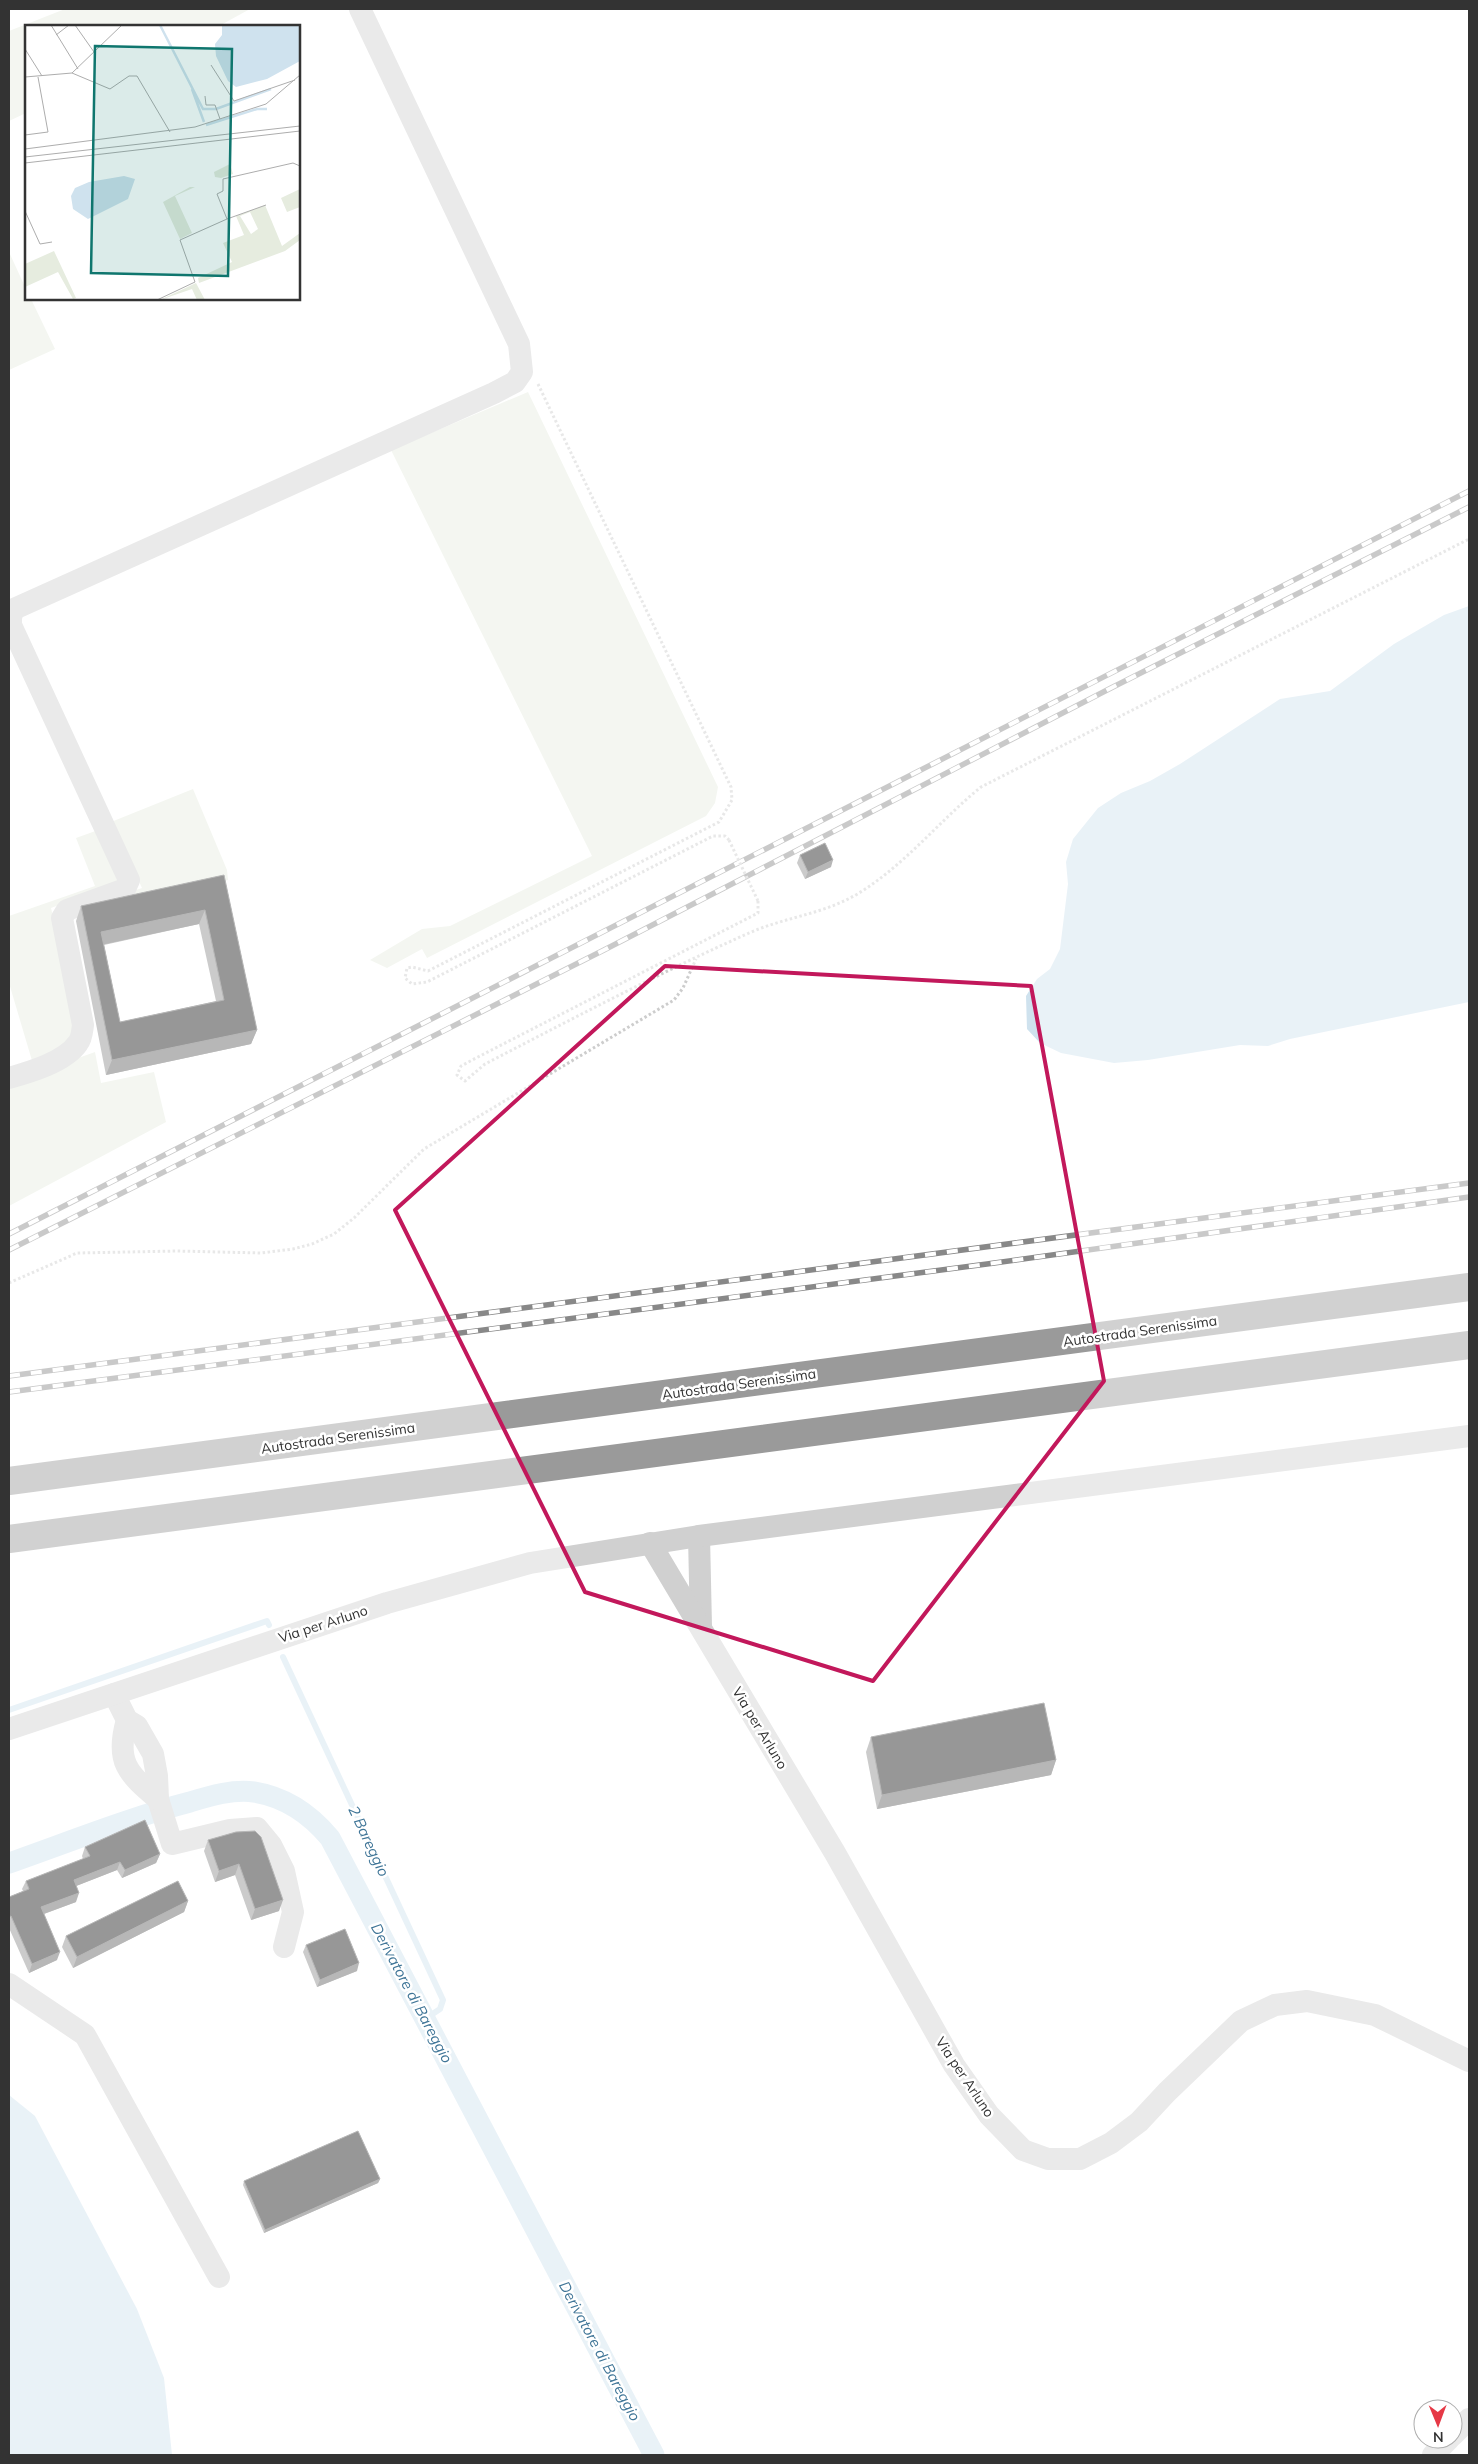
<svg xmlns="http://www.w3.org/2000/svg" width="1478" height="2464" font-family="Mulish,sans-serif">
<rect width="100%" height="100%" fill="#fff"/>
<!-- green -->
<g fill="#e6ecdf">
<polygon points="65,9 250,9 219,26 26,26 26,113 9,121 9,31"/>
<polygon points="9,252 26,289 26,299 31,299 55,349 9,370"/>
<polygon points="528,392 718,787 715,803 706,816 427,958 422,949 387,968 370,960 422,929 450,926 592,856 391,450"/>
<polygon points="193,789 227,870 228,880 69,917 72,912 142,888 111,822"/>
<polygon points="101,829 118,883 51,908 79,1026 78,1034 33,1064 9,983 9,916 95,886 76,838"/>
<polygon points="95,1052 101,1083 154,1072 166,1122 9,1206 9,1083"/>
</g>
<!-- water -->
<g fill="#cfe2ee">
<polygon points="1469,606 1469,1002 1290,1039 1268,1046 1240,1045 1148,1060 1114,1063 1061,1053 1040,1043 1027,1029 1026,996 1037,979 1050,969 1060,949 1068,884 1066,862 1073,839 1098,808 1121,793 1150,781 1180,764 1280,699 1330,691 1394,644 1444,615"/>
<polygon points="9,2095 35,2116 137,2309 164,2378 172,2455 9,2455"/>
</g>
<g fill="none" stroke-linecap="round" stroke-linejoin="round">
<!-- stream -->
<g stroke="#cfe2ee" stroke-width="6">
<polyline points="283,1657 443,2000 440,2009 425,2019"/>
<polyline points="9,1710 267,1621 269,1625"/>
</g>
<!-- canal -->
<path stroke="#cfe2ee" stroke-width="21" d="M 9,1863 C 69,1842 128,1818 190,1802 C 210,1796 233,1789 254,1792 C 285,1797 310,1814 330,1838 L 654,2455"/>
<!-- path -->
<g stroke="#cdcdcd" stroke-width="3" stroke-dasharray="2.5 2.5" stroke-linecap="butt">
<polyline points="538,384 731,787 732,800 719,822 428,971 412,967 407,968 405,978 412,984 427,982 713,836 725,836 729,840"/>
<path d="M 758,901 L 758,913 L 476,1058 L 461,1066 L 457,1075 L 465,1081 L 485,1064 C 572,1019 659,973 749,933 C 785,917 825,914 859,893 C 906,864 939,821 981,787 L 1469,539"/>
<polyline points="9,1283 77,1253 177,1251 261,1253 293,1249 312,1244 334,1234 354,1218 424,1149 674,1000 683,988 696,959"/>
</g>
<!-- minor -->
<g stroke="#d0d0d0" stroke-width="22">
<path d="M 9,1078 C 30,1072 65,1062 78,1043 C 82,1038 82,1031 83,1025 L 62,918 L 67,910 L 125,889 L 129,880 L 11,625 L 11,617 L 14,609 L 494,393 L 515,382 L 522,372 L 519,344 L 360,9"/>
<polyline points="699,1536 701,1627"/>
<polyline points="650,1543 835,1853 954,2065 989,2115 1023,2150 1048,2159 1080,2159 1111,2143 1139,2122 1167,2092 1241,2021 1275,2005 1307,2001 1375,2015 1469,2061"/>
<polyline points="114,1694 127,1720 137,1726 153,1754 157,1776 158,1799 172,1844 230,1830 257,1828 271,1845 284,1871 293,1912 284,1947"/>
<path d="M 127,1720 C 115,1761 127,1773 158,1799"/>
<polyline points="9,1729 387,1603 530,1563 699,1536 1469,1436"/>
<polyline points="9,1984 85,2035 219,2277"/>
<polyline points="1453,2435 1469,2419"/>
<polyline points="1433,2455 1449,2439"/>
</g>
<!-- highway -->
<g stroke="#9a9a9a" stroke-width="28">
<polyline points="9,1481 1469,1287"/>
<polyline points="9,1539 1469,1345"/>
</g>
<!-- rail casing -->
<g stroke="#888" stroke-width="5.5">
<g id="rail">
<polyline points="9,1234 1469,491"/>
<polyline points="9,1250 604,950 1111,688 1469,507"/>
<polyline points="9,1376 1469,1183"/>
<polyline points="9,1392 987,1264 1469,1197"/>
</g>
</g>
<!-- rail -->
<use href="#rail" stroke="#fff" stroke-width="4" stroke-dasharray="11" stroke-linecap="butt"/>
<!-- path-bridge -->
<polyline stroke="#cdcdcd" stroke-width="3" stroke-dasharray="2.5 2.5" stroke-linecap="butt" points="729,840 758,901"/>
</g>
<!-- wall -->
<g fill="#8c8c8c" fill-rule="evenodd">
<polygon points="800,855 831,867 805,879 797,863"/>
<path d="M 224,875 L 257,1030 L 251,1044 L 106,1075 L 76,921 L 81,906 ZM 199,924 L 216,1001 L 120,1022 L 104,945 Z"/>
<polygon points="871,1737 1056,1760 1051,1775 877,1809 866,1752"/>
<polygon points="236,1832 279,1911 251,1920 235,1875 215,1882 204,1851 208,1840"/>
<polygon points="85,1847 160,1854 156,1863 122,1878 117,1870 76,1886 76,1902 44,1914 57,1960 29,1973 9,1928 9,1897 23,1891 22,1889 26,1881 83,1859 82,1856"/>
<polygon points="188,1901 184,1912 73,1968 62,1947 66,1936"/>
<polygon points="306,1945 357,1971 317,1987 303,1952"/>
<polygon points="380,2179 378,2183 264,2233 243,2185 244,2181"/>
</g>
<!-- shaded-wall -->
<g fill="#5f5f5f">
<polygon points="833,860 831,867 805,879 808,872"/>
<polygon points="205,910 199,924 96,946 101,932"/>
<polygon points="257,1030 251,1044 106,1075 112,1060"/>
<polygon points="1056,1760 1051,1775 877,1809 882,1795"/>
<polygon points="160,1854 156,1863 122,1878 125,1870"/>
<polygon points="120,1862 117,1870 71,1888 74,1880"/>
<polygon points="239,1864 235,1875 215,1882 219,1871"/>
<polygon points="79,1893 76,1902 38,1916 41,1907"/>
<polygon points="283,1900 279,1911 251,1920 255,1909"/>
<polygon points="188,1901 184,1912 73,1968 77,1957"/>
<polygon points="60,1952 57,1960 29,1973 32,1964"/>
<polygon points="359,1963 357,1971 317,1987 320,1980"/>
<polygon points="380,2179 378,2183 264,2233 265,2230"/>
</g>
<!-- building -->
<g fill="#1a1a1a" stroke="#5f5f5f" fill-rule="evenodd">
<polygon points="825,843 833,860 808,872 800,855"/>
<path d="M 224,875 L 257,1030 L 112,1060 L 81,906 ZM 205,910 L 224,1000 L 120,1022 L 101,932 Z"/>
<polygon points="1044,1703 1056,1760 882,1795 871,1737"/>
<polygon points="145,1820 160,1854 125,1870 120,1862 74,1880 79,1893 41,1907 60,1952 32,1964 11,1916 9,1917 9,1897 29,1889 26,1881 90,1856 85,1847"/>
<polygon points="255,1831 261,1837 283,1900 255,1909 239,1864 219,1871 208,1840 236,1832"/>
<polygon points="178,1881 188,1901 77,1957 66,1936"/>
<polygon points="345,1929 359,1963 320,1980 306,1945"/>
<polygon points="358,2131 380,2179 265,2230 244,2181"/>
</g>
<!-- marked area -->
<path d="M0 0H1478V2464H0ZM 665,966 L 1031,986 L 1104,1381 L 873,1681 L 585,1592 L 395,1210 Z" fill="#fff" fill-opacity=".55" fill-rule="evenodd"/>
<path fill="none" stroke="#c2185b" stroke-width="4" stroke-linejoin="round" d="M 665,966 L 1031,986 L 1104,1381 L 873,1681 L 585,1592 L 395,1210 Z"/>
<g text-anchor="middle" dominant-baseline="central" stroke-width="5" stroke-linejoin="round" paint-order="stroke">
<!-- street labels -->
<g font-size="14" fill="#333" stroke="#fff">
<text transform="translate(1140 1331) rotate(-8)">Autostrada Serenissima</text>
<text transform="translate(739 1384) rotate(-8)">Autostrada Serenissima</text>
<text transform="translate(338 1438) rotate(-8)">Autostrada Serenissima</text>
<text transform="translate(323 1624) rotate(-18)">Via per Arluno</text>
<text transform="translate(760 1728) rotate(59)">Via per Arluno</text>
<text transform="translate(965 2077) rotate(56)">Via per Arluno</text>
</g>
<!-- water labels -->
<g font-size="15" font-style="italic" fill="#3f7597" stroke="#fff">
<text transform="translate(369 1841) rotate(65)">2 Bareggio</text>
<text transform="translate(412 1993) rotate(62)">Derivatore di Bareggio</text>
<text transform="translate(600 2351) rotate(62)">Derivatore di Bareggio</text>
</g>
</g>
<!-- overview -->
<g transform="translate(25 25)">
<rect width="275" height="275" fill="#fff"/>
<path d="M 205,139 L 208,149 L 196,153 L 190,152 L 189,147 ZM 165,162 L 170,162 L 150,171 L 167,208 L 155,214 L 138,177 ZM 275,164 L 275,182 L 262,187 L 256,173 ZM 240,180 L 257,221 L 275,208 L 275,215 L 260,226 L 174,258 L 173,253 L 207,237 L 198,218 L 219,210 L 211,191 ZM 225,187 L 233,204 L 226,209 L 215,191 ZM 29,226 L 51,273 L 48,274 L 33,247 L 0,262 L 0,239 ZM 171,258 L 180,275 L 172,275 L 167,264 L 135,275 Z" fill="#e6ecdf" fill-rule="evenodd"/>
<path d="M 197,0 L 275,0 L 275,36 L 242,54 L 211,62 L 203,56 L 191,31 L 190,19 L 197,10 ZM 99,151 L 110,154 L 103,174 L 63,194 L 48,184 L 46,171 L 50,163 L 64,157 Z" fill="#cfe2ee"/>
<path fill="none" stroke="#cfe2ee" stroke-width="2.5" d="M 135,0 L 178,84 L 191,84 L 246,64M 167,64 L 179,97M 181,100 L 232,84 L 242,84"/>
<path fill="none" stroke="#adadad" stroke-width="1" d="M 26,0 L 53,44M 50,0 L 69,27M 31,10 L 44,0M 0,24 L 17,51M 186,40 L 209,76 L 270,55M 47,48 L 97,0M 0,52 L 47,48 L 85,64 L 104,51 L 112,51 L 145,107M 180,71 L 181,80 L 190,80 L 195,94M 0,110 L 23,107 L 13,52M 0,124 L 170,102 L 241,79 L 275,50M 0,132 L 275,101M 0,138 L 275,106M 0,186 L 15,219 L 27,217M 202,194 L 241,180M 132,275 L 170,257 L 155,215 L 202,194 L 192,169 L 198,166 L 198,154 L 268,138 L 275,141"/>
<path fill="#0f766e" fill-opacity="0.15" stroke="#0f766e" stroke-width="2.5" d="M 70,21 L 207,24 L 203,251 L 66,248 Z"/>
<rect width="275" height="275" fill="none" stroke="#333" stroke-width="2.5"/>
</g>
<!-- border -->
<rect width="1478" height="2464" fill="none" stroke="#333333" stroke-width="20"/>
<!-- north arrow -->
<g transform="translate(1438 2424) rotate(179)"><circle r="24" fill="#ffffff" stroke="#adadad"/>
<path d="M0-4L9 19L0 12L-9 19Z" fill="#e63946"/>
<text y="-8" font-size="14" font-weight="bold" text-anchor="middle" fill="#333333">N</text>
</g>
</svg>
